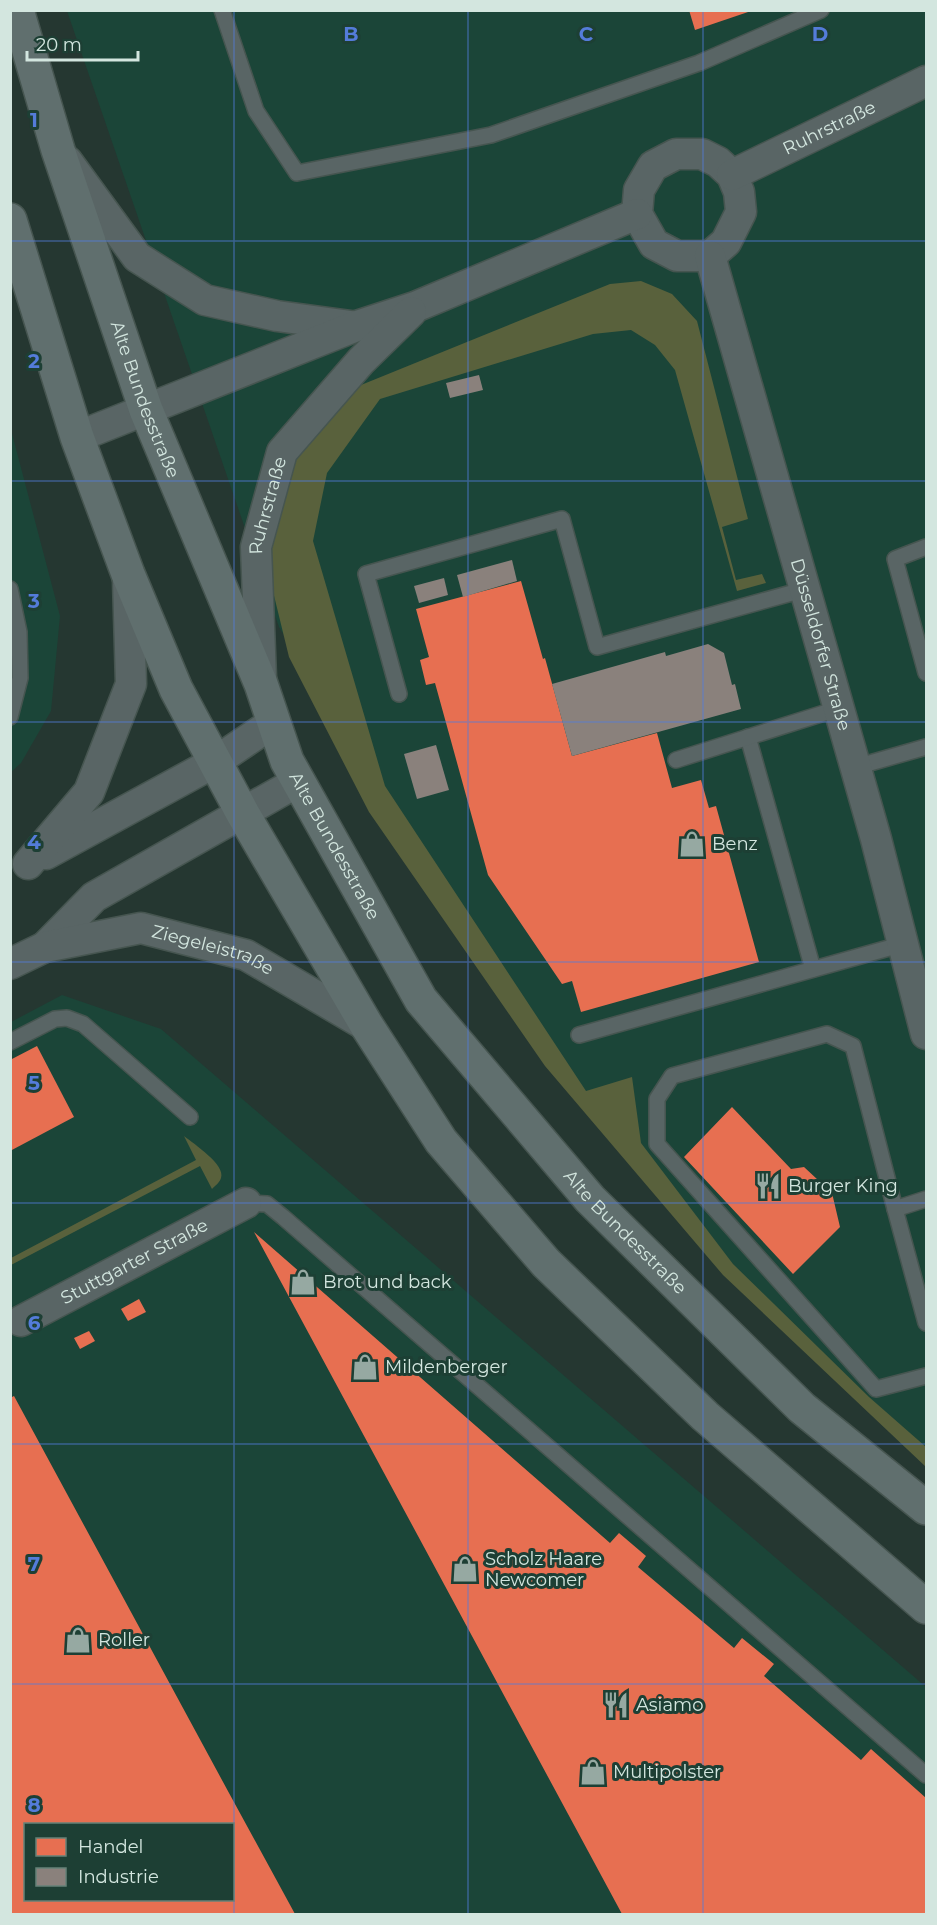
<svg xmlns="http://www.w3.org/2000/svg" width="937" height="1925" font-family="Montserrat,sans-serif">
<rect width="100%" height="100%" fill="#253731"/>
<!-- built -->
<g fill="#1b4538" fill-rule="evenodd">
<polygon points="67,11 926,11 926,1459 889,1429 571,1093 279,627"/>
<polygon points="10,426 60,616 51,711 21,763 11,772"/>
<path d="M 62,995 L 161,1029 L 926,1687 L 926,1914 L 11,1914 L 11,1022 ZM 26,1824 L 232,1824 L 232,1900 L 26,1900 Z"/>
</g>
<!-- green -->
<g fill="#59613c">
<polygon points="641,281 672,294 697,321 748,519 722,527 736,580 762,574 766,583 737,591 675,370 655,345 631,330 593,334 380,399 327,473 313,541 385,786 586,1091 632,1077 641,1143 733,1264 869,1397 926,1447 926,1467 723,1275 545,1066 369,812 289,657 267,567 279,493 307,436 361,385 610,284"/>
<path d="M 184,1136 C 194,1144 226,1165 221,1178 C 220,1182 215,1186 212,1189 L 200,1166 L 11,1265 L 11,1258 L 196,1160 Z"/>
</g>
<!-- shops -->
<g fill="#e76f51" fill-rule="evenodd">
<polygon points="689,10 751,10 751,11 695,30"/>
<polygon points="521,581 543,659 545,658 572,756 657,733 672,788 701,780 709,808 716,806 759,962 581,1012 572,981 562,984 488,875 435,683 426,685 420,660 429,657 416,609"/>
<polygon points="37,1046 74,1117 10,1151 10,1060"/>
<polygon points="732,1107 791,1169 804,1167 832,1193 840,1227 793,1274 684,1157"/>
<polygon points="254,1232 610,1543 619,1533 646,1556 638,1567 734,1648 742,1638 774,1664 764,1676 861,1760 871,1749 926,1798 926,1914 622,1914"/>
<polygon points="139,1299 146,1312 128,1321 121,1309"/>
<polygon points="89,1331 95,1341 80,1349 74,1338"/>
<path d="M 14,1396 L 229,1793 L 295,1914 L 10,1914 L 10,1398 ZM 26,1824 L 232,1824 L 232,1900 L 26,1900 Z"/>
</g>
<!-- industry -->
<g fill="#8a817c">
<polygon points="479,375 483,390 450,398 446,383"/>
<polygon points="512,560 517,581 463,597 457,575"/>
<polygon points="444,578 448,595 419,603 414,586"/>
<polygon points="708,644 724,653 732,685 735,684 741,709 572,756 552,684 665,652 666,656"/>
<polygon points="436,745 449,790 417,799 404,754"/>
</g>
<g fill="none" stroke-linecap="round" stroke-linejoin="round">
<!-- lane casing -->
<g stroke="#465550" stroke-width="18">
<g id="lane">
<polyline points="222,10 256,111 297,173 491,135 699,63 821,10"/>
<polyline points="926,547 895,559 926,673"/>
<polyline points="10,589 19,632 20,678 10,717"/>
<polyline points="399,694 366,574 562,519 597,647 806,589"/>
<polyline points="748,737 813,969"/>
<polyline points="676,760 840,708"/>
<polyline points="856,767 926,747"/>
<polyline points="579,1035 903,944"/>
<polyline points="10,1042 55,1019 67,1018 83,1024 190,1117"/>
<polyline points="926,1199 895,1209 853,1046 827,1034 672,1076 657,1099 657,1144 876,1389 926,1376"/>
<polyline points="246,1203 267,1204 283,1217 926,1775"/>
<polyline points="895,1209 926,1323"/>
</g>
</g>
<!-- street casing -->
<g stroke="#465550" stroke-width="33">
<g id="street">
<polygon points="676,154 702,154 718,162 732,175 739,192 741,212 726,242 710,256 677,256 654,244 637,214 639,190 653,166"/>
<polyline points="67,161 137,257 205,300 277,316 351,326"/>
<path id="s1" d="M 732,175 L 926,81"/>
<path id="s2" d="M 710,256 L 876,839 L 926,1034"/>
<polyline points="77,437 354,327 415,307 637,214"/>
<path id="s3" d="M 261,678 L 256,547 L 282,452 L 361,361 L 411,312"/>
<polyline points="46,854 215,762 274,722"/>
<polyline points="28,864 89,792 131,684 128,580"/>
<polyline points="45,947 94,897 299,781"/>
<path id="s4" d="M 10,964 L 45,947 L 141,928 L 246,955 L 367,1026"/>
<path id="s5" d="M 21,1321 L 246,1203"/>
</g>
</g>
<!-- secondary casing -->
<g stroke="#465550" stroke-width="36">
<g id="secondary">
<path id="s6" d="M 17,10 L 58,150 L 146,410 L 261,684 L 287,761 L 421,1000 L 590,1199 L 802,1408 L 926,1508"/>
<polyline points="10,220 77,437 128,574 176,689 243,814 367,1026 441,1141 546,1263 705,1416 926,1607"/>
</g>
</g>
<!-- lane -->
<use href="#lane" stroke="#596565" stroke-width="15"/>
<!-- street -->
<use href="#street" stroke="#596565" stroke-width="30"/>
<!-- secondary -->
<use href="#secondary" stroke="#606f6e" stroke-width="33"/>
</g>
<!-- grid -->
<path fill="none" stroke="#547cda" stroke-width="1.5" stroke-opacity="0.55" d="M 234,10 L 234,1914M 468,10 L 468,1914M 703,10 L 703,1914M 10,241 L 926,241M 10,481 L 926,481M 10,722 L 926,722M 10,962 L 926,962M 10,1203 L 926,1203M 10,1444 L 926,1444M 10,1684 L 926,1684"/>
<!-- icons -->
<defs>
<g id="shop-bare" transform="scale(2.07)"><path d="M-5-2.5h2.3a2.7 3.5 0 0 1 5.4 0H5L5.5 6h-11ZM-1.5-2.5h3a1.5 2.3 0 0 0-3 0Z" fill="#96a9a2" stroke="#1d3f34" stroke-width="2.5" paint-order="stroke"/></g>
<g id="restaurant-bare" transform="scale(2.07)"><path d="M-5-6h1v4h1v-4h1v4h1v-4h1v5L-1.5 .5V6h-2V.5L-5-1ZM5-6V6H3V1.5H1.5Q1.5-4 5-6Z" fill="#96a9a2" stroke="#1d3f34" stroke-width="2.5" paint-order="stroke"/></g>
</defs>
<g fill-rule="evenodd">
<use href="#shop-bare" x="692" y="844"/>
<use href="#restaurant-bare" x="768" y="1186"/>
<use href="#shop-bare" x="303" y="1282"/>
<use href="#shop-bare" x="365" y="1367"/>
<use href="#shop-bare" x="465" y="1569"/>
<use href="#shop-bare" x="78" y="1640"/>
<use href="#restaurant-bare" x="616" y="1705"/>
<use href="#shop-bare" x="593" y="1772"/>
</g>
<g text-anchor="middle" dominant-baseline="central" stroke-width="6" stroke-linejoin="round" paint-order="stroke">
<!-- street labels -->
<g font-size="18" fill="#d3e6df" stroke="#1d3f34">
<text stroke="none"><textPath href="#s1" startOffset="108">Ruhrstraße</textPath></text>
<text stroke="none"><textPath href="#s6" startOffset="410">Alte Bundesstraße</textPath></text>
<text stroke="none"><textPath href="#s3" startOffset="174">Ruhrstraße</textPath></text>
<text stroke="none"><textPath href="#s2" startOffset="404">Düsseldorfer Straße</textPath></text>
<text stroke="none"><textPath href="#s6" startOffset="896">Alte Bundesstraße</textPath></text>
<text stroke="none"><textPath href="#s4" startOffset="212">Ziegeleistraße</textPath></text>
<text stroke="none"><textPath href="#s6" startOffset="1382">Alte Bundesstraße</textPath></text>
<text stroke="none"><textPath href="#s5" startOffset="128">Stuttgarter Straße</textPath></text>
</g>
<!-- poi labels -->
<g font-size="18" fill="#d3e6df" stroke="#1d3f34" text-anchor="start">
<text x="712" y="844">Benz</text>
<text x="788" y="1186">Burger King</text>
<text x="323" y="1282">Brot und back</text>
<text x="385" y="1367">Mildenberger</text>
<text x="485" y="1559">Scholz Haare<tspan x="485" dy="21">Newcomer</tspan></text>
<text x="98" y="1640">Roller</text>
<text x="636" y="1705">Asiamo</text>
<text x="613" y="1772">Multipolster</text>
</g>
</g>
<g font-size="20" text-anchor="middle" font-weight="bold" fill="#547cda" stroke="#1d3f34" stroke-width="6" stroke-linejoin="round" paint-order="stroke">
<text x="351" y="41">B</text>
<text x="586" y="41">C</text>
<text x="820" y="41">D</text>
<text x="34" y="127">1</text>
<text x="34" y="368">2</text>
<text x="34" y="608">3</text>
<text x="34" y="849">4</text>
<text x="34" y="1090">5</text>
<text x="34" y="1330">6</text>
<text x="34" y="1571">7</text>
<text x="34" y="1812">8</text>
</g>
<!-- border -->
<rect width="937" height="1925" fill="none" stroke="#d3e6df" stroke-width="24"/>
<!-- legend -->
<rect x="24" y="1823" width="210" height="78" fill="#1d3f34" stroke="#668278" stroke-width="1.5"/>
<rect x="36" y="1838" width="30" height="18" fill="#e76f51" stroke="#668278" stroke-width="1.5"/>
<text x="78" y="1853" font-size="18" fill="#d3e6df">Handel</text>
<rect x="36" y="1868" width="30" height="18" fill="#8a817c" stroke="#668278" stroke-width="1.5"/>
<text x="78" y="1883" font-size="18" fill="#d3e6df">Industrie</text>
<!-- scale -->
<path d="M27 51v9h111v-9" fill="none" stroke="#d3e6df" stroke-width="3"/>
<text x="36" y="51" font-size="18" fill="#d3e6df" stroke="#1d3f34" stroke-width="4.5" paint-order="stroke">20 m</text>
</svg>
